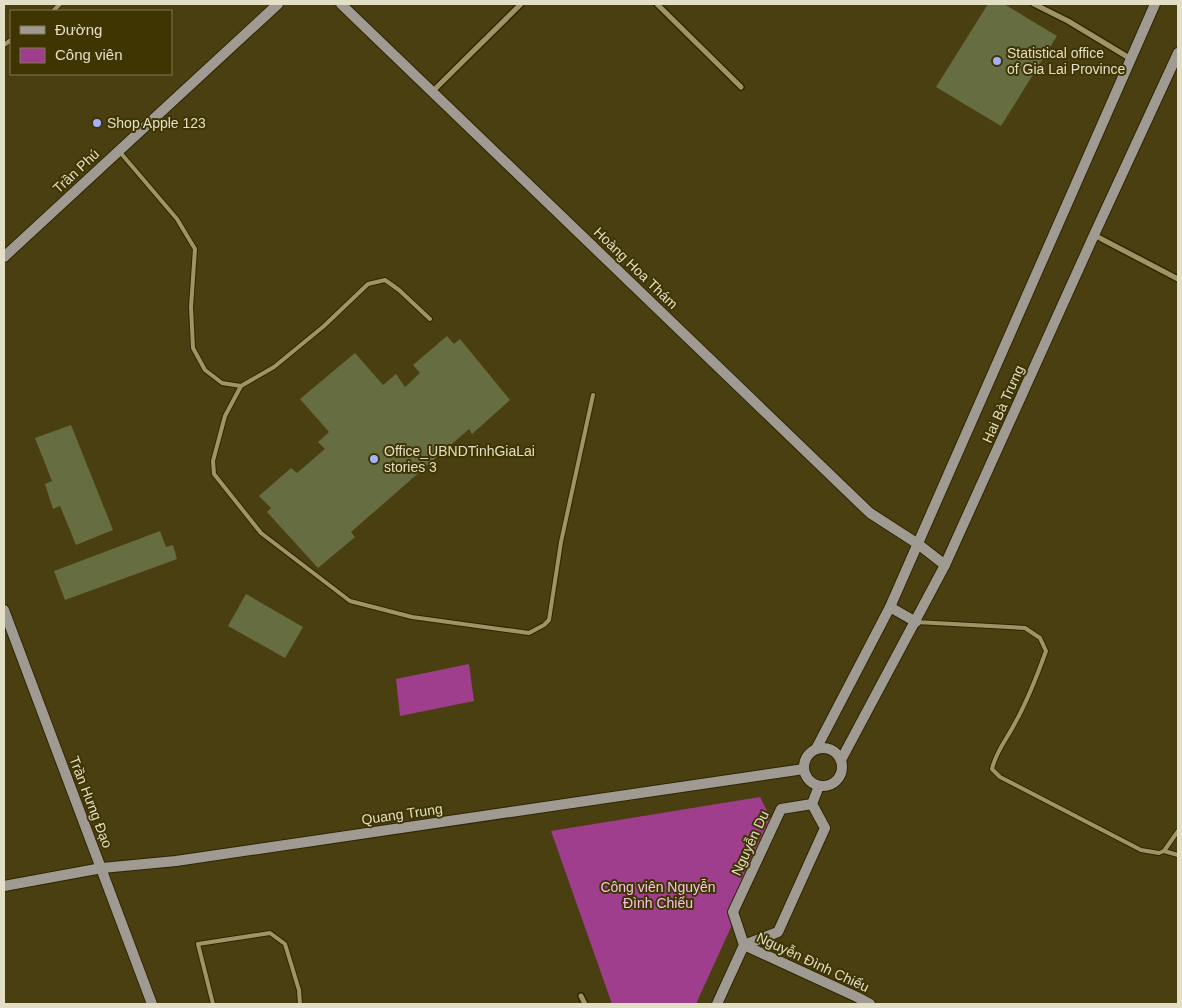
<svg xmlns="http://www.w3.org/2000/svg" width="1182" height="1008" font-family="Helvetica,sans-serif">
<rect width="100%" height="100%" fill="#4a3f11"/>
<!-- green -->
<g fill="#9f3e8c">
<polygon points="469,664 474,701 400,716 396,679"/>
<polygon points="760,797 776,828 696,1004 612,1004 551,831"/>
</g>
<!-- building -->
<g fill="#666d41">
<polygon points="988,4 1004,4 1057,36 1001,126 936,87"/>
<polygon points="447,336 454,344 460,339 510,400 472,434 469,429 351,532 355,537 318,568 267,512 271,508 259,496 291,468 297,473 325,449 318,442 329,432 300,399 355,353 383,385 396,374 405,387 420,373 413,365"/>
<polygon points="71,425 113,530 76,545 60,506 53,509 45,484 52,481 35,438"/>
<polygon points="160,531 166,547 173,545 177,559 65,600 54,571"/>
<polygon points="246,594 303,627 285,658 228,626"/>
</g>
<g fill="none" stroke-linecap="round" stroke-linejoin="round">
<!-- lane casing -->
<g stroke="#2e2603" stroke-width="6">
<g id="lane">
<polyline points="53,11 60,4"/>
<polyline points="4,45 11,40"/>
<polyline points="119,151 177,219 195,249 191,307 193,348 205,370 222,383 241,386 274,367 324,326 368,284 385,280 399,290 430,319"/>
<polyline points="241,386 225,416 213,461 214,474 261,533 350,601 412,617 529,633 544,625 549,620 561,542 593,395"/>
<path d="M 916,622 L 1025,628 L 1040,638 L 1046,651 C 1037,676 1028,700 1015,723 C 1007,739 996,751 992,769 L 1000,777 L 1141,850 L 1159,853 L 1164,851 L 1178,831"/>
<polyline points="1164,851 1178,855"/>
<polyline points="213,1004 198,944 270,933 285,944 299,990 300,1004"/>
</g>
</g>
<!-- street casing -->
<g stroke="#2e2603" stroke-width="8">
<g id="street">
<polyline points="657,4 741,87"/>
<polyline points="1034,4 1068,21 1131,59"/>
<polyline points="433,91 521,4"/>
<polyline points="1094,235 1178,279"/>
<polyline points="581,996 585,1004"/>
</g>
</g>
<!-- secondary casing -->
<g stroke="#2e2603" stroke-width="12">
<g id="secondary">
<polyline points="341,4 870,513 918,544 945,565"/>
<polyline points="4,257 278,4"/>
<polyline points="890,607 916,622"/>
<polyline points="4,610 152,1004"/>
<circle cx="823" cy="767" r="19"/>
<polyline points="816,749 890,607 1155,4"/>
<polyline points="841,760 945,565 1094,235 1178,53"/>
<polyline points="4,886 102,868 176,861 804,769"/>
<polyline points="744,945 778,932 825,828 812,804 819,786"/>
<polyline points="744,945 857,997 870,1004"/>
<polyline points="717,1004 744,945 733,912 781,809 812,804"/>
</g>
</g>
<!-- lane -->
<use href="#lane" stroke="#a09466" stroke-width="4"/>
<!-- street -->
<use href="#street" stroke="#a09466" stroke-width="5"/>
<!-- secondary -->
<use href="#secondary" stroke="#9f9b93" stroke-width="10"/>
</g>
<!-- markers -->
<g fill="#a4b1fc" stroke="#3f3503" stroke-width="2">
<circle cx="997" cy="61" r="5"/>
<circle cx="97" cy="123" r="5"/>
<circle cx="374" cy="459" r="5"/>
</g>
<g text-anchor="middle" dominant-baseline="central" stroke-width="4" stroke-linejoin="round" paint-order="stroke">
<!-- poi labels -->
<g font-size="14" fill="#e3dec6" stroke="#3f3503" text-anchor="start">
<text x="1007" y="53">Statistical office<tspan x="1007" dy="16">of Gia Lai Province</tspan></text>
<text x="107" y="123">Shop Apple 123</text>
<text x="384" y="451">Office_UBNDTinhGiaLai<tspan x="384" dy="16">stories 3</tspan></text>
</g>
<!-- street labels -->
<g font-size="14" fill="#e3dec6" stroke="#3f3503">
<text transform="translate(76 171) rotate(-43)">Trần Phú</text>
<text transform="translate(636 268) rotate(44)">Hoàng Hoa Thám</text>
<text transform="translate(1003 404) rotate(-66)">Hai Bà Trưng</text>
<text transform="translate(91 802) rotate(69)">Trần Hưng Đạo</text>
<text transform="translate(402 814) rotate(-8)">Quang Trung</text>
<text transform="translate(750 843) rotate(-65)">Nguyễn Du</text>
<text transform="translate(813 962) rotate(25)">Nguyễn Đình Chiểu</text>
</g>
<!-- park labels -->
<g font-size="14" fill="#f5c2e7" stroke="#3f3503">
<text x="658" y="887">Công viên Nguyễn<tspan x="658" dy="16">Đình Chiểu</tspan></text>
</g>
</g>
<!-- border -->
<rect width="1182" height="1008" fill="none" stroke="#e3dec6" stroke-width="10"/>
<!-- legend -->
<rect x="10" y="10" width="162" height="65" fill="#3f3503" stroke="#817951"/>
<rect x="20" y="26" width="25" height="8" fill="#9f9b93" stroke="#817951"/>
<text x="55" y="35" font-size="15" fill="#e3dec6">Đường</text>
<rect x="20" y="48" width="25" height="15" fill="#9f3e8c" stroke="#817951"/>
<text x="55" y="60" font-size="15" fill="#e3dec6">Công viên</text>
</svg>
